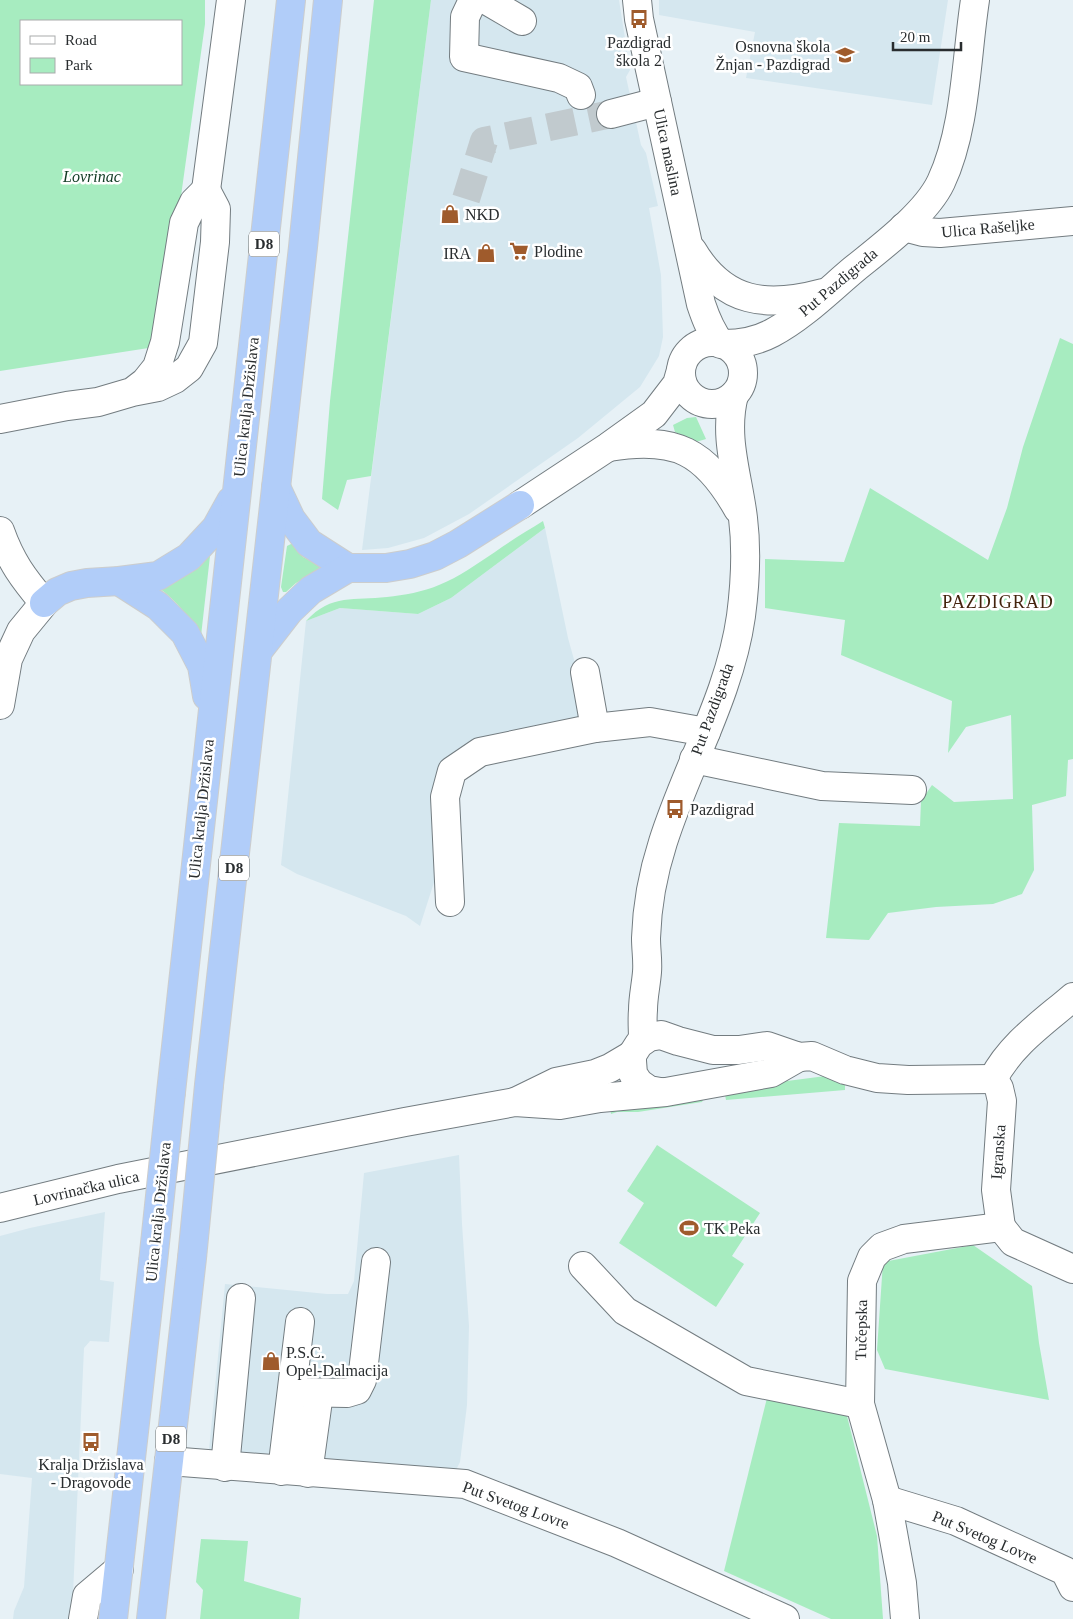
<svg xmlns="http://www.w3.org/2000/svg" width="1073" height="1619" font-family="'Times New Roman',serif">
<rect width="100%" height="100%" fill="#e7f1f6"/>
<!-- built -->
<g fill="#d5e7ef">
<polygon points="431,0 619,0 630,70 626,77 641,145 646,153 658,206 649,208 661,275 663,337 659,356 640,387 578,438 469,514 424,538 388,548 362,550"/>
<polygon points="659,0 948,0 932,105 746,78 755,32 659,15"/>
<polygon points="545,528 568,638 590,717 467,751 437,873 420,926 406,916 297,874 281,865 306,621 340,608 418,614 451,598"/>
<polygon points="459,1155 462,1224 469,1326 467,1405 460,1462 452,1478 209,1450 225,1284 327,1294 348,1294 354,1281 364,1173"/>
<polygon points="105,1212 100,1280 114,1282 109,1342 90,1341 84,1348 73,1594 74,1619 13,1619 14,1611 24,1587 32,1478 0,1474 0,1236 30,1228"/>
</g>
<!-- green -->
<g fill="#a7ecc0" fill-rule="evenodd">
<path d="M 0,0 L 205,0 L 205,24 L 170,275 L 155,347 L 0,371 ZM 21,21 L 181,21 L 181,84 L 21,84 Z"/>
<polygon points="374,0 431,0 371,476 347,480 338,510 322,499 330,401"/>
<polygon points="1060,338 1073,344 1073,759 1068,760 1066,796 1032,805 1034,870 1022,894 993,904 936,907 888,913 869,940 826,938 839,823 920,826 921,801 932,785 954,802 1013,799 1011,715 966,727 948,753 952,701 841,655 845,620 765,608 765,559 844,562 870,488 988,560 1007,508 1023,447"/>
<polygon points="696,417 706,439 696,442 675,432 673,425 687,418"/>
<path d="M 543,521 L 545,528 L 451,598 L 418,614 L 340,608 L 306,621 C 332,593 354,601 387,597 C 404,595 423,592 439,585 C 459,577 477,564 495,552 C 510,541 527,531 543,521 Z"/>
<polygon points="291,544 293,544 303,557 318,565 321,569 296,583 286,592 283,592 281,587 287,546"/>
<path d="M 210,556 L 201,636 C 190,618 177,601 159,588 Z"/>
<polygon points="841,1074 845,1081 845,1090 726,1100 724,1089"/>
<polygon points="704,1098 702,1102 638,1112 617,1112 611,1114 610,1105"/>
<polygon points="657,1145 760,1213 732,1256 744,1264 716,1307 619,1243 644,1203 627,1191"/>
<polygon points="973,1245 1032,1286 1039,1343 1049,1400 885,1369 877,1350 883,1262"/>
<polygon points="767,1398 846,1412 877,1536 883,1619 831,1619 724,1571"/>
<polygon points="201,1539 248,1541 244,1581 301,1598 299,1619 200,1619 203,1590 196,1582"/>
</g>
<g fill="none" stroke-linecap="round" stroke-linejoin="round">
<!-- minor-tunnel -->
<polyline stroke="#c1cace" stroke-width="28" stroke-dasharray="28 14" stroke-linecap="butt" points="466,199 484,141 611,114"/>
<!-- minor casing -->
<g stroke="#737c80" stroke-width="30">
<g id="minor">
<polyline points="473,0 465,17 464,57 559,78 578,87 581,95"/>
<polyline points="486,0 522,21"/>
<path d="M 637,0 L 639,19 L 701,304 C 706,319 711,332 721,344"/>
<polyline points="611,114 657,102"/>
<polyline points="206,190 231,0"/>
<polyline points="904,227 923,232 940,233 1073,221"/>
<path d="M 692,250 C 724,304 767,308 823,293"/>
<circle cx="712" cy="373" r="31"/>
<path d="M 724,344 C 741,344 757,341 772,333 C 802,317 827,292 853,270 C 880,248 926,214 941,182 C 966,129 966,59 975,0"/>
<polyline points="0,419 67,406 98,402 132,392 158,387 175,379 189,368 203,343 215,242 216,209 206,190 194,202 184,223 165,342 157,367 145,382 132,392"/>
<path d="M 609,447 C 676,436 705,451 738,509"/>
<polyline points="520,505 608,447 654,414 677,384 681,370"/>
<path d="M 0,531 C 11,562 23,578 44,603 L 21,631 L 8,659 L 0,705"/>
<polyline points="595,728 650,722 706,732"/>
<polyline points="694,759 822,786 912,790"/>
<polyline points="450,902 445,797 452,771 480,752 595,728 585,672"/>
<path d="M 643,1040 C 643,1030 642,1020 643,1010 C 643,997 646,985 647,972 C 648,961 646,950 646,938 C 647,905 653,873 663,842 C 687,766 730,695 741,616 C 745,585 747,550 743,518 C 738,476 723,437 734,395"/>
<polyline points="993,1079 999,1088 1002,1101 996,1190 1001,1227"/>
<path d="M 993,1079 C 1011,1044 1044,1022 1073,997"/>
<polyline points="660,1092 649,1090 639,1083 633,1074 632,1061 632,1055 639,1044 649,1037 661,1035 678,1041 713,1050 739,1050 767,1046 799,1057 812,1056 845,1070 877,1078 908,1080 993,1079"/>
<polyline points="515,1102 556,1082 595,1074 610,1068 632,1055"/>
<polyline points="0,1208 118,1179 405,1122 515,1102 560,1105 600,1098 666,1092 771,1073 799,1057"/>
<polyline points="1001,1227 1013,1242 1073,1269"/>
<polyline points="583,1266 625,1311 746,1381 860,1404"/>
<polyline points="293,1392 347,1393 357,1390 362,1380 376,1262"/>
<polyline points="169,1461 465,1484 617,1543 785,1619"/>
<polyline points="225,1467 241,1298"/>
<polyline points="282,1471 300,1322"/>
<polyline points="308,1473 319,1393"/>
<polyline points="887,1500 956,1521 1065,1571 1073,1587"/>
<polyline points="83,1619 87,1596 119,1569"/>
<polyline points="905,1619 902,1583 887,1500 860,1404 862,1281 872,1257 882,1247 904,1239 1001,1227"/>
</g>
</g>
<!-- highway casing -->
<g stroke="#cccdcd" stroke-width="30">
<g id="highway">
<polyline points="276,487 291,519 309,543 348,568"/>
<polyline points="119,581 158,606 185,633 202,666 207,696"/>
<polyline points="44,603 57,592 71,586 87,583 119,581 158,576 189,557 216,528 231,501"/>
<polyline points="258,651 289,611 311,590 348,568 386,568 410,564 435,556 458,544 520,505"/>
<polyline points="209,1085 303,247 328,0"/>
<polyline points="171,1092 291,0"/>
<polyline points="113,1619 153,1262"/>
<polyline points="151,1619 192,1258"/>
</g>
</g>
<!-- minor -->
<use href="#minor" stroke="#fff" stroke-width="28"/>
<!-- highway -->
<use href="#highway" stroke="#b1cdf9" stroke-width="28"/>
<!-- highway-bridge casing -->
<g stroke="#cccdcd" stroke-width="30" stroke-linecap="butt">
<g id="highway-bridge">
<polyline points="192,1258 209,1085"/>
<polyline points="153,1262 171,1092"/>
</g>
</g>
<!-- highway-bridge -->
<use href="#highway-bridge" stroke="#b1cdf9" stroke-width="28"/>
</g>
<!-- icons -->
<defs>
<g id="bus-bare" transform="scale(1.5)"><path d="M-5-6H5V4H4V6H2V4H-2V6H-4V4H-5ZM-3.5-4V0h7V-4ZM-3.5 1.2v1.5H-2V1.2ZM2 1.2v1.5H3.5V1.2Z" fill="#9f5b2c" stroke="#fff" stroke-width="2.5" paint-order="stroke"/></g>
<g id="school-bare" transform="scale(1.5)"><path d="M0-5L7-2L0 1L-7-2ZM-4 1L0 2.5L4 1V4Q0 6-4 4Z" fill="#9f5b2c" stroke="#fff" stroke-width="2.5" paint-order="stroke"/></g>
<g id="shop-bare" transform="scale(1.5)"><path d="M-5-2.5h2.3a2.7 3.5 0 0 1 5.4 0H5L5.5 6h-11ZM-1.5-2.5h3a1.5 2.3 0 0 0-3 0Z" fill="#9f5b2c" stroke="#fff" stroke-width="2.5" paint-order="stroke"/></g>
<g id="supermarket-bare" transform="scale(1.5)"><path d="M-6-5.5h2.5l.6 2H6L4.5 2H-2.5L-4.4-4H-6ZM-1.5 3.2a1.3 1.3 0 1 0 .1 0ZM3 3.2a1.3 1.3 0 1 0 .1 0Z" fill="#9f5b2c" stroke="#fff" stroke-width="2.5" paint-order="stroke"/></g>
<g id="stadium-bare" transform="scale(1.5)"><path d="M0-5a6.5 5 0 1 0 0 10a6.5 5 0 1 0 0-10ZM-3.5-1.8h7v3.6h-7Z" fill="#9f5b2c" stroke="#fff" stroke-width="2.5" paint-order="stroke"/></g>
</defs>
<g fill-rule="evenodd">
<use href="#bus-bare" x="639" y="19"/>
<use href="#school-bare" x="845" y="55"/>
<use href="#shop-bare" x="450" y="214"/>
<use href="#supermarket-bare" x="519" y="251"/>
<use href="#shop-bare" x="486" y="253"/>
<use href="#bus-bare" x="675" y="809"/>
<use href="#stadium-bare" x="689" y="1228"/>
<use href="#shop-bare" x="271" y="1361"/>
<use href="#bus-bare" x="91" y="1442"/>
</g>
<g text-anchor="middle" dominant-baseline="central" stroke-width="5" stroke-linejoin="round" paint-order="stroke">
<!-- shield labels -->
<g fill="#fff" stroke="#696c6d" stroke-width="1">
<rect x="249" y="231.5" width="30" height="25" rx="4"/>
<rect x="219" y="855.5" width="30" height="25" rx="4"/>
<rect x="156" y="1426.5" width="30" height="25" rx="4"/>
</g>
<g font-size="15" font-weight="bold" fill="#292d2f">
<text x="264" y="244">D8</text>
<text x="234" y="868">D8</text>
<text x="171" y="1439">D8</text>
</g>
<!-- poi labels -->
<g font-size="16" fill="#292d2f" stroke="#fff" text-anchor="start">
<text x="639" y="42" text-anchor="middle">Pazdigrad<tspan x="639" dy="18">škola 2</tspan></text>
<text x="830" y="46" text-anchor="end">Osnovna škola<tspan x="830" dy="18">Žnjan - Pazdigrad</tspan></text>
<text x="465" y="214">NKD</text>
<text x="534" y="251">Plodine</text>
<text x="471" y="253" text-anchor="end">IRA</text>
<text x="690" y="809">Pazdigrad</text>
<text x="704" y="1228">TK Peka</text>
<text x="286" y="1352">P.S.C.<tspan x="286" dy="18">Opel-Dalmacija</tspan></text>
<text x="91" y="1464" text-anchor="middle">Kralja Držislava<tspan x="91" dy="18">- Dragovode</tspan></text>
</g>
<!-- street labels -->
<g font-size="16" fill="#292d2f" stroke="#fff">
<text transform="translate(668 152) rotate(78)">Ulica maslina</text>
<text transform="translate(988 228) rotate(-5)">Ulica Rašeljke</text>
<text transform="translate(838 282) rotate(-40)">Put Pazdigrada</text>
<text transform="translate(246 407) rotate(-84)">Ulica kralja Držislava</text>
<text transform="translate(712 709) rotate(-70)">Put Pazdigrada</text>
<text transform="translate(201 809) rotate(-84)">Ulica kralja Držislava</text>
<text transform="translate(998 1152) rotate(-86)">Igranska</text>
<text transform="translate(86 1188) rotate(-13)">Lovrinačka ulica</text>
<text transform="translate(158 1212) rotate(-84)">Ulica kralja Držislava</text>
<text transform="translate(861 1330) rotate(-89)">Tučepska</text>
<text transform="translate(516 1505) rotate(20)">Put Svetog Lovre</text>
<text transform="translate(985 1537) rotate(23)">Put Svetog Lovre</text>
</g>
<!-- park labels -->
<g font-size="16" font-style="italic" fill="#103a23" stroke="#fff">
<text x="92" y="176">Lovrinac</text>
</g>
<!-- neighbourhood labels -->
<g font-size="18" letter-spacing="1" fill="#43230d" stroke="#fff">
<text x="998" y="602">PAZDIGRAD</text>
</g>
</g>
<!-- legend -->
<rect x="20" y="20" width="162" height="65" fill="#ffffff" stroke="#a9abac"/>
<rect x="30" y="36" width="25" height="8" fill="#ffffff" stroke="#a9abac"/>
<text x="65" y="45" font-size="15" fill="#292d2f">Road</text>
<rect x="30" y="58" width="25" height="15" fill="#a7ecc0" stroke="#a9abac"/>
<text x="65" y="70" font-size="15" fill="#292d2f">Park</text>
<!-- scale -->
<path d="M893 42v8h68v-8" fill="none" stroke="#292d2f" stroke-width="2.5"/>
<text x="900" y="42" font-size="15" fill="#292d2f" stroke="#ffffff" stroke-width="4" paint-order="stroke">20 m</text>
</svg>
